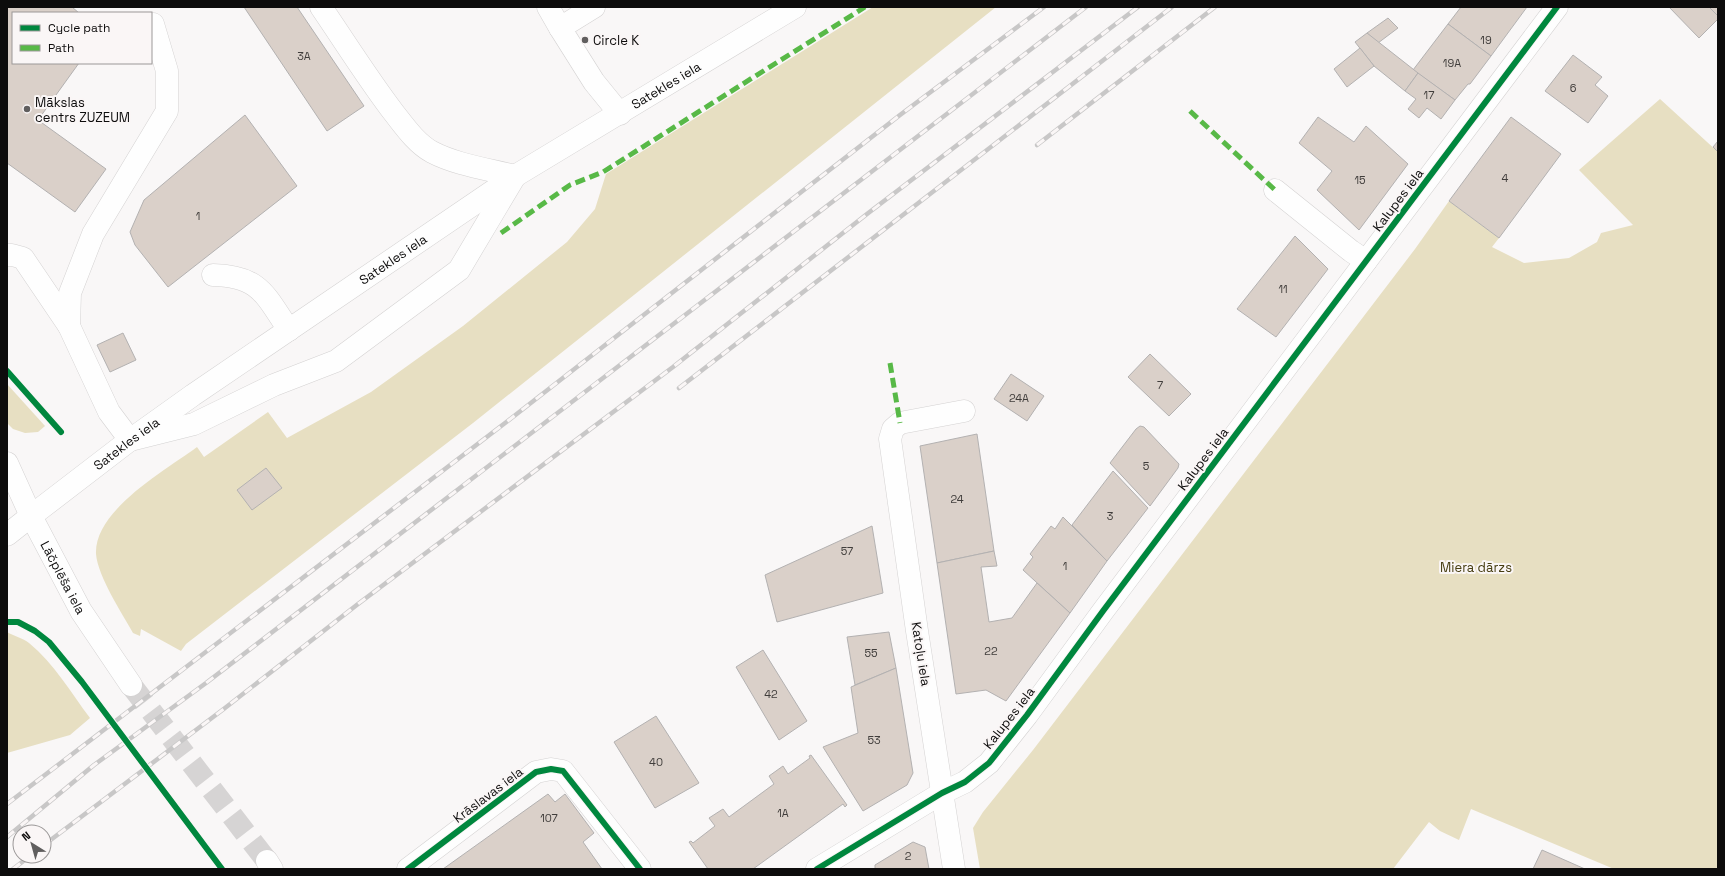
<svg xmlns="http://www.w3.org/2000/svg" width="1725" height="876" font-family="'Space Grotesk',sans-serif">
<rect width="100%" height="100%" fill="#f9f7f7"/>
<!-- green -->
<g fill="#e7dfc2">
<path d="M 873,7 L 996,7 L 473,423 L 186,644 L 181,651 L 141,629 L 140,636 L 133,633 C 122,613 98,577 96,554 C 94,510 166,470 197,447 L 204,457 L 268,412 L 287,438 L 371,392 L 463,326 L 567,242 L 595,209 L 606,174 Z"/>
<polygon points="1660,99 1718,152 1718,869 1614,869 1471,809 1459,840 1440,831 1429,822 1393,869 980,869 973,828 983,812 1033,750 1415,249 1449,201 1499,238 1492,247 1524,263 1569,258 1597,242 1601,233 1633,225 1579,170"/>
<polygon points="7,384 45,426 38,432 25,433 13,429 7,423"/>
<path d="M 7,632 C 14,636 23,638 29,643 C 54,663 71,693 90,718 L 70,735 L 7,753 Z"/>
</g>
<!-- building -->
<g fill="#dad0c9" stroke="#b3b1b1">
<polygon points="7,7 72,7 79,13 13,13 13,63 79,63 38,120 106,169 75,212 7,163"/>
<polygon points="244,7 297,7 364,106 327,131"/>
<polygon points="1461,7 1527,7 1491,56 1448,24"/>
<polygon points="1669,7 1709,7 1718,16 1718,19 1699,38"/>
<polygon points="1709,7 1718,7 1718,16"/>
<polygon points="1388,18 1398,28 1378,43 1367,33"/>
<polygon points="1448,24 1491,56 1470,84 1468,84 1455,100 1413,70"/>
<polygon points="1367,33 1418,73 1405,91 1374,66 1355,42"/>
<polygon points="1360,48 1374,66 1347,87 1334,69"/>
<polygon points="1573,55 1602,77 1595,85 1608,96 1588,123 1545,91"/>
<polygon points="1418,73 1455,100 1441,119 1427,108 1419,118 1408,109 1416,99 1405,91"/>
<polygon points="245,115 297,186 168,287 135,245 130,232 144,200"/>
<polygon points="1318,117 1354,142 1366,126 1408,164 1359,230 1317,190 1332,171 1299,143"/>
<polygon points="1511,117 1561,154 1499,238 1449,201"/>
<polygon points="1718,141 1718,152 1713,147"/>
<polygon points="1295,236 1328,269 1276,337 1237,309"/>
<polygon points="123,333 136,360 110,372 97,345"/>
<polygon points="1150,354 1191,394 1169,416 1128,377"/>
<polygon points="1011,374 1044,396 1027,421 994,399"/>
<polygon points="1140,426 1144,427 1179,464 1178,468 1150,506 1110,463 1136,429"/>
<polygon points="977,434 994,551 937,563 920,446"/>
<polygon points="266,468 282,488 252,510 237,490"/>
<polygon points="1113,471 1148,508 1107,561 1072,525"/>
<polygon points="1063,517 1107,561 1070,613 1023,570 1033,557 1030,554 1051,526 1055,529"/>
<polygon points="872,526 883,593 777,622 765,575"/>
<polygon points="994,551 997,566 981,567 989,622 1012,618 1037,583 1070,613 1006,701 986,690 956,694 937,563"/>
<polygon points="889,632 896,668 855,685 847,637"/>
<polygon points="763,650 807,721 779,740 736,667"/>
<polygon points="896,668 913,773 907,785 863,811 823,747 858,733 851,687"/>
<polygon points="656,716 699,783 655,808 614,742"/>
<polygon points="811,755 847,805 845,807 843,804 753,869 708,869 689,842 691,841 693,843 715,826 709,818 723,809 729,817 774,784 769,776 783,766 788,774 810,758 809,756"/>
<polygon points="548,794 555,802 565,794 594,833 583,842 602,869 443,869"/>
<polygon points="913,842 925,847 929,869 875,869 875,865"/>
<polygon points="1542,850 1585,869 1533,869"/>
</g>
<g fill="none" stroke-linecap="round" stroke-linejoin="round">
<!-- highway-tunnel -->
<polyline stroke="#d6d4d4" stroke-width="22" stroke-dasharray="22 11" stroke-linecap="butt" points="131,685 267,861"/>
<!-- minor casing -->
<g stroke="#d4d2d2" stroke-width="23">
<g id="minor">
<polyline points="548,7 560,28 594,7"/>
<path d="M 153,24 L 167,71 L 167,111 L 93,234 L 70,293 L 69,326 L 109,412 L 130,440 L 194,424 L 274,385 L 336,361 L 459,270 L 515,176 C 488,169 457,165 432,152 C 416,143 405,127 394,113 C 368,79 345,42 321,7"/>
<polyline points="560,28 594,82 620,114"/>
<polyline points="1275,190 1351,251 1366,261"/>
<polyline points="7,255 12,255 23,258 69,326"/>
<path d="M 213,275 C 260,276 265,295 289,330"/>
<polyline points="408,869 536,772 551,769 563,771 640,869"/>
<polyline points="817,869 942,793 965,782 989,763 1027,715 1103,611 1557,7"/>
<polyline points="954,869 917,631 890,439 893,429 900,423 964,411"/>
</g>
</g>
<!-- major casing -->
<g stroke="#d4d2d2" stroke-width="23">
<g id="major">
<path id="s1" d="M 7,463 L 31,516 L 130,440 L 193,395 L 515,176 L 795,7"/>
</g>
</g>
<!-- highway casing -->
<g stroke="#d4d2d2" stroke-width="23">
<g id="highway">
<path id="s2" d="M 7,535 L 31,516 L 81,611 L 131,685"/>
<polyline points="267,861 272,869"/>
</g>
</g>
<!-- minor -->
<use href="#minor" stroke="#fefefe" stroke-width="22"/>
<!-- major -->
<use href="#major" stroke="#fefefe" stroke-width="22"/>
<!-- highway -->
<use href="#highway" stroke="#fefefe" stroke-width="22"/>
<!-- rail casing -->
<g stroke="#c8c7c7" stroke-width="4.5">
<g id="rail">
<polyline points="1037,145 1215,7"/>
<polyline points="679,388 1172,7"/>
<polyline points="7,804 509,420 900,115 1044,7"/>
<polyline points="7,837 94,765 206,683 1086,7"/>
<polyline points="44,845 225,708 358,604 673,367 867,214 1138,7"/>
<polyline points="13,869 30,856"/>
</g>
</g>
<!-- rail -->
<use href="#rail" stroke="#faf6f6" stroke-width="3" stroke-dasharray="9" stroke-linecap="butt"/>
<!-- quiet -->
<g stroke="#58b947" stroke-width="5" stroke-dasharray="10 5" stroke-linecap="butt">
<polyline points="1190,111 1275,190"/>
<polyline points="501,233 570,185 603,172 865,7"/>
<polyline points="890,363 900,423"/>
</g>
<!-- cycleway casing -->
<g stroke="#faf6f6" stroke-width="8">
<g id="cycleway">
<polyline points="7,371 61,432"/>
<polyline points="7,622 18,622 35,631 49,642 82,682 222,869"/>
<polyline points="408,869 536,772 551,769 563,771 640,869"/>
<polyline points="817,869 942,793 965,782 989,763 1027,715 1103,611 1557,7"/>
</g>
</g>
<!-- cycleway -->
<use href="#cycleway" stroke="#00873e" stroke-width="6"/>
</g>
<!-- markers -->
<g fill="#605e5e" stroke="#faf6f6" stroke-width="1.5">
<circle cx="585" cy="40" r="4"/>
<circle cx="27" cy="109" r="4"/>
</g>
<g text-anchor="middle" dominant-baseline="central" stroke-width="4" stroke-linejoin="round" paint-order="stroke">
<!-- number labels -->
<g font-size="11" fill="#403d3b">
<text x="1486" y="40">19</text>
<text x="304" y="56">3A</text>
<text x="1452" y="63">19A</text>
<text x="1573" y="88">6</text>
<text x="1429" y="95">17</text>
<text x="1505" y="178">4</text>
<text x="1360" y="180">15</text>
<text x="198" y="216">1</text>
<text x="1283" y="289">11</text>
<text x="1160" y="385">7</text>
<text x="1019" y="398">24A</text>
<text x="1146" y="466">5</text>
<text x="957" y="499">24</text>
<text x="1110" y="516">3</text>
<text x="847" y="551">57</text>
<text x="1065" y="566">1</text>
<text x="991" y="651">22</text>
<text x="871" y="653">55</text>
<text x="771" y="694">42</text>
<text x="874" y="740">53</text>
<text x="656" y="762">40</text>
<text x="783" y="813">1A</text>
<text x="549" y="818">107</text>
<text x="908" y="856">2</text>
</g>
<!-- poi labels -->
<g font-size="13" fill="#0d0c0c" stroke="#faf6f6" text-anchor="start">
<text x="593" y="40">Circle K</text>
<text x="35" y="102">Mākslas<tspan x="35" dy="15">centrs ZUZEUM</tspan></text>
</g>
<!-- street labels -->
<g font-size="13" fill="#0d0c0c" stroke="#faf6f6">
<text stroke="none"><textPath href="#s1" startOffset="826">Satekles iela</textPath></text>
<text transform="translate(1398 200) rotate(-53)">Kalupes iela</text>
<text stroke="none"><textPath href="#s1" startOffset="502">Satekles iela</textPath></text>
<text stroke="none"><textPath href="#s1" startOffset="178">Satekles iela</textPath></text>
<text transform="translate(1203 459) rotate(-53)">Kalupes iela</text>
<text stroke="none"><textPath href="#s2" startOffset="100">Lāčplēša iela</textPath></text>
<text transform="translate(921 654) rotate(81)">Katoļu iela</text>
<text transform="translate(1009 718) rotate(-52)">Kalupes iela</text>
<text transform="translate(488 795) rotate(-37)">Krāslavas iela</text>
</g>
<!-- park labels -->
<g font-size="13" fill="#463d11" stroke="#faf6f6">
<text x="1476" y="567">Miera dārzs</text>
</g>
</g>
<!-- border -->
<rect width="1725" height="876" fill="none" stroke="#0d0c0c" stroke-width="16"/>
<!-- legend -->
<rect x="12" y="12" width="140" height="52" fill="#faf6f6" stroke="#9b9898"/>
<rect x="20" y="25" width="20" height="6" fill="#00873e" stroke="#9b9898"/>
<text x="48" y="32" font-size="12" fill="#0d0c0c">Cycle path</text>
<rect x="20" y="45" width="20" height="6" fill="#58b947" stroke="#9b9898"/>
<text x="48" y="52" font-size="12" fill="#0d0c0c">Path</text>
<!-- north arrow -->
<g transform="translate(32 844) rotate(323)"><circle r="19" fill="#faf6f6" stroke="#9b9898"/>
<path d="M0-3L7 15L0 10L-7 15Z" fill="#605e5e"/>
<text y="-6" font-size="11" font-weight="bold" text-anchor="middle" fill="#0d0c0c">N</text>
</g>
</svg>
